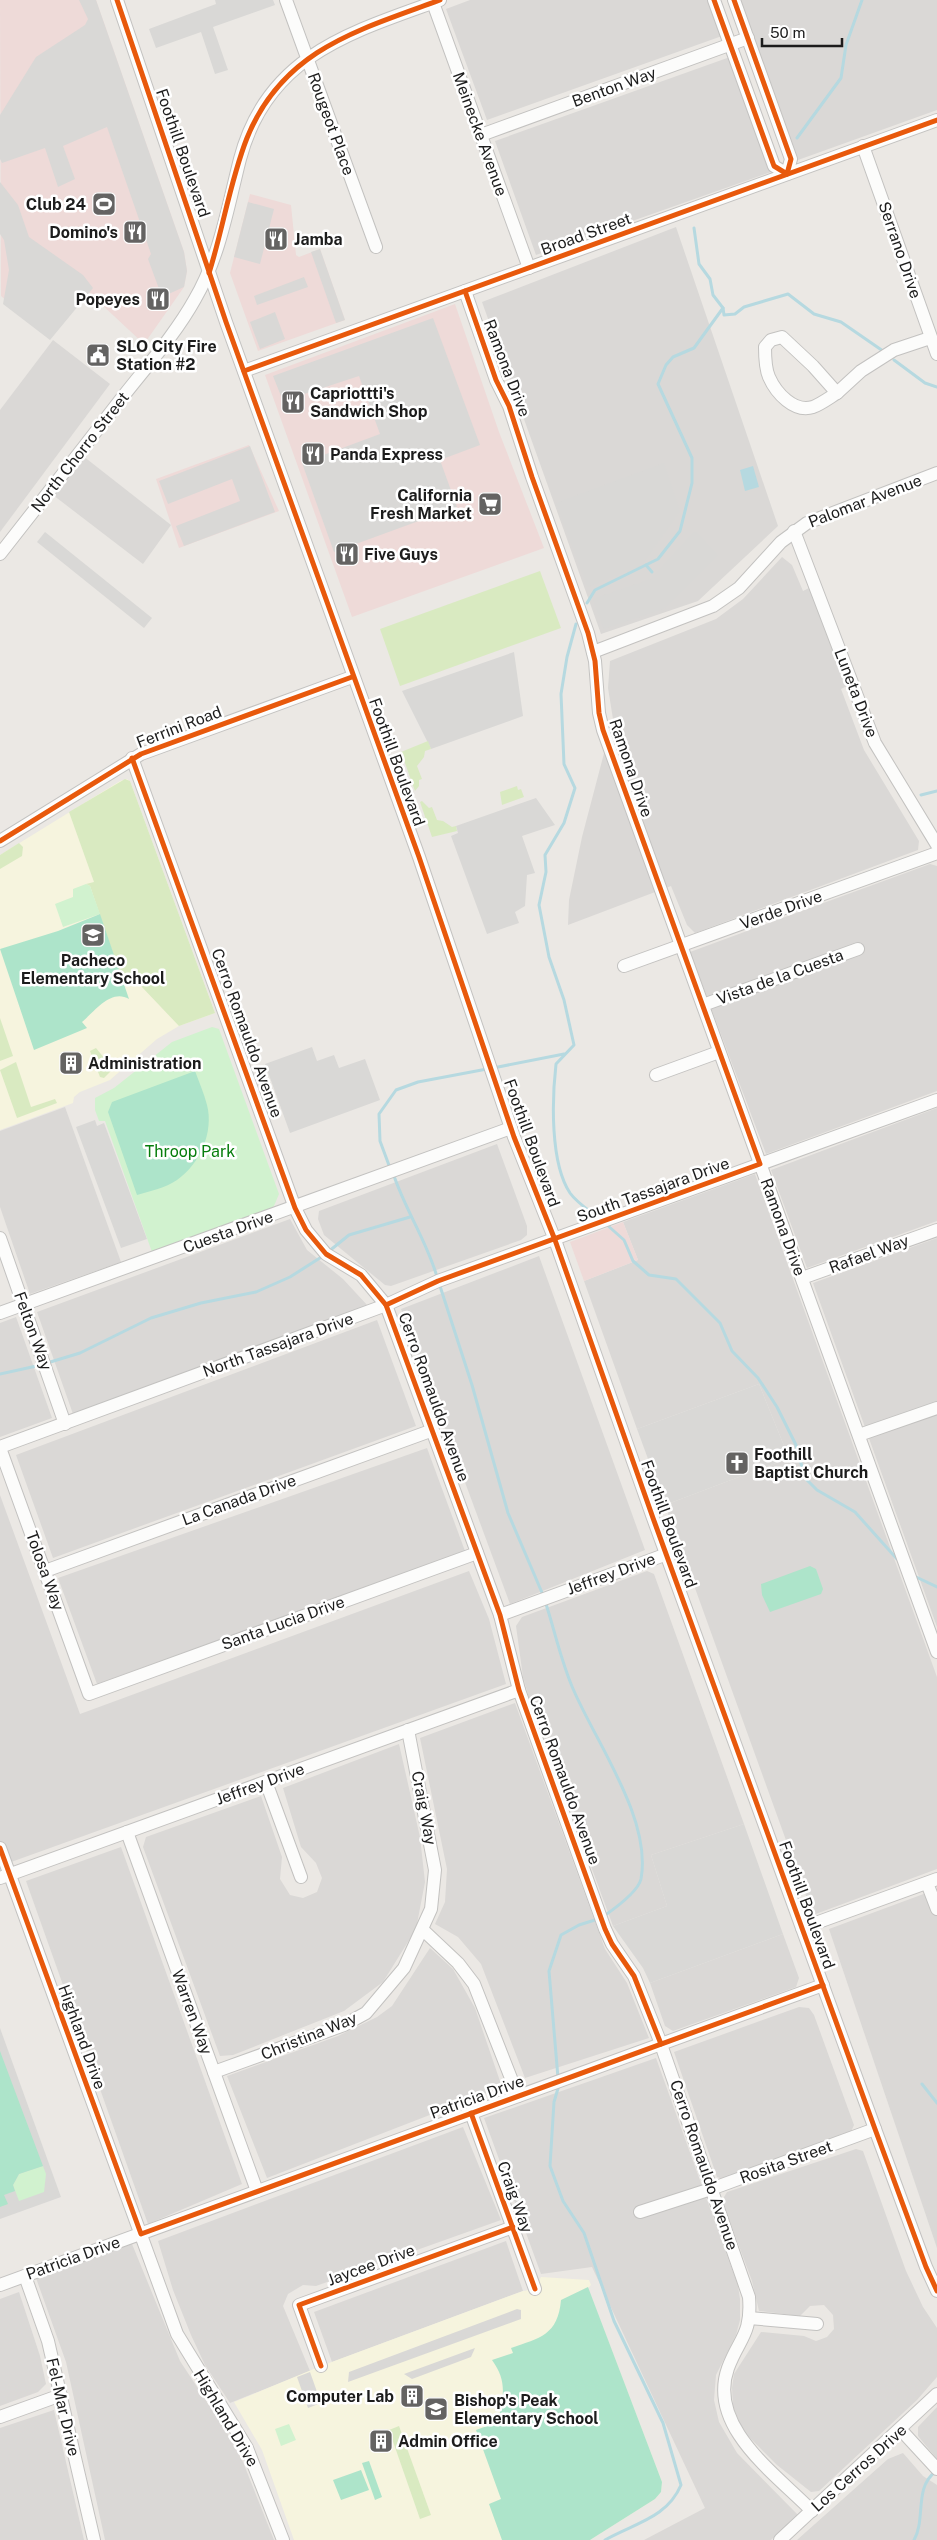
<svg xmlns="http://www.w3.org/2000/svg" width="937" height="2540" font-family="'Public Sans',sans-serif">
<rect width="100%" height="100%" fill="#ebe8e4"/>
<!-- residential -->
<g fill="#dad8d6">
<polygon points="470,0 709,0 722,36 487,120 446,9"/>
<polygon points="740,0 937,0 937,110 798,160"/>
<polygon points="730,57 771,172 536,255 495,141"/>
<polygon points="676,227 778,526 698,601 601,634 482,302"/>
<polygon points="53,340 110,384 0,532 0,410"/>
<polygon points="83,456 171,525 143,564 53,495"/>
<polygon points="782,557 792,565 803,591 809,588 847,686 841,689 864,750 919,841 918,850 695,933 687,925 671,886 568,925 569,900 582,837 613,719 608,688 610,661 716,619 743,599"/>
<polygon points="930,864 937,866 937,1091 766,1154 690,952"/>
<polygon points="65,1107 121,1262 30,1294 0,1207 0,1131"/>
<polygon points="937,1108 937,1221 807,1268 771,1170"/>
<polygon points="497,1144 527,1226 527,1235 521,1240 391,1286 385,1285 324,1235 318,1219 319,1211"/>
<polygon points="755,1174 937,1677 937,1869 813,1915 665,1505 789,1458 759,1384 637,1429 584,1281 638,1260 623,1222"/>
<polygon points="290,1219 307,1250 343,1279 368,1306 73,1414 37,1312"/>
<polygon points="937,1238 937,1627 813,1283"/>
<polygon points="539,1256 645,1550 510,1604 401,1309"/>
<polygon points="16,1317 52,1418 0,1437 0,1323"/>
<polygon points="377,1320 416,1426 53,1558 16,1455"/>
<polygon points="427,1448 465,1551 97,1684 58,1578"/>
<polygon points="0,1495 80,1714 469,1571 489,1619 506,1684 0,1866"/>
<polygon points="647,1571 654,1574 744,1824 651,1855 667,1906 613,1926 529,1698 523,1677 516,1626 522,1617"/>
<polygon points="515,1703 605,1949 627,1983 649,2038 525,2078 481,1964 458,1937 435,1924 445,1902 447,1869 420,1738"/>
<polygon points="399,1744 420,1837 425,1882 416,1929 383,1982 344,2011 233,2055 220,2056 143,1847 146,1837 261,1796 282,1857 280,1879 290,1895 303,1898 317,1892 322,1878 316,1863 301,1847 283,1788"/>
<polygon points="121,1847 242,2184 148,2224 26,1881"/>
<polygon points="937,1889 937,2248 829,1929"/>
<polygon points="783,1934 799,1978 796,1987 673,2031 665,2026 650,1983"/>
<polygon points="430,1948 453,1969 475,2008 502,2087 267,2178 227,2076 338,2036 377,2017 392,2006"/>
<polygon points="799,2007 809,2008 814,2015 854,2125 850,2134 723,2179 717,2177 674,2052"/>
<polygon points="656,2058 738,2286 740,2299 740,2320 736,2335 716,2375 714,2400 719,2422 737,2453 798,2515 771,2540 644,2540 705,2508 592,2267 541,2274 484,2118"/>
<polygon points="463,2127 501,2220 316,2286 303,2285 288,2294 283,2306 310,2371 230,2403 205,2365 191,2335 173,2290 158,2241"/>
<polygon points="856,2149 863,2151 906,2271 923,2307 937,2328 937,2377 917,2400 819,2491 811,2492 777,2465 743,2431 733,2407 732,2388 734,2374 761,2332 804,2336 816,2341 827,2337 834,2329 833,2315 824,2305 810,2306 800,2316 759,2311 752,2281 724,2206 724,2197 727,2192"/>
<polygon points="506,2241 523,2291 332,2362 314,2312"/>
<polygon points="132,2244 180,2361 226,2431 243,2462 274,2540 105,2540 66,2362 36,2278"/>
<polygon points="19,2292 40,2356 46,2384 38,2392 0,2406 0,2299"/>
<polygon points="937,2407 937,2459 918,2436 918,2427"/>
<polygon points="54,2410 84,2540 0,2540 0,2428"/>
<polygon points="903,2453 923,2476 937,2485 937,2540 797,2540 888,2459"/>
</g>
<!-- commercial -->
<g fill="#eedad8">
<polygon points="0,0 96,0 184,252 187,271 184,287 144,344 84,288 48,335 1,296"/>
<polygon points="250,194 291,205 296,255 299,257 320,249 345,320 258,351 230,273"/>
<polygon points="455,304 499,432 544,548 352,617 265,375"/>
<polygon points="249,445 279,511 179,548 156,479"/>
<polygon points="623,1222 638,1260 584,1281 570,1242"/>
</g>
<!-- education -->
<g fill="#f6f4de">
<polygon points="127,779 130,781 215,1013 179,1026 157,1039 110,1080 80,1092 74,1097 73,1103 0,1130 0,855 120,781"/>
<polygon points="541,2277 589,2280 591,2285 588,2288 662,2482 661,2492 655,2499 590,2540 294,2540 262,2450 234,2402 321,2366 523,2291 535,2289"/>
</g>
<!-- religious -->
<g fill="#d9d8d6">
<polygon points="79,0 96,0 184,252 187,271 184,287 162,297 148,259 151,254 107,127 63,146 75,179 58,187 45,148 2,163 0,159 0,115 36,57 85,25 88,19"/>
<polygon points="215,0 273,0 275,5 213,27 228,70 215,74 201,32 156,48 149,29 216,4"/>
<polygon points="0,182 18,205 29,237 83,275 93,288 50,340 3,304 9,270 4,240 0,234"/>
<polygon points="248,202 274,209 260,264 234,257"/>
<polygon points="320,249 345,320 336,323 311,252"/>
<polygon points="304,277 308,287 257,305 254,296"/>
<polygon points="275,312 285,339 260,349 250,322"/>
<polygon points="433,318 480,445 440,460 457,507 334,552 302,463 380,434 359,376 283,401 273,376"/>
<polygon points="250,446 275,512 184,546 176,526 240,501 232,479 168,504 159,481"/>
<polygon points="664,463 680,511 641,566 588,587 556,503"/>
<polygon points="695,531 718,556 666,608 604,629 593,599 651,579"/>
<polygon points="45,532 152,618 144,628 37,542"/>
<polygon points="514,652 523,716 431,749 402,691"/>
<polygon points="536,798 555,825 522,836 535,873 527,875 525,906 515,912 519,923 487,934 451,836 458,833 456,826"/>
<polygon points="312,1047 317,1061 334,1055 339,1068 365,1059 380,1100 290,1133 265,1064"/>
<polygon points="95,1120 97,1126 104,1123 147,1239 121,1248 76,1127"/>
<polygon points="759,1384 789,1458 665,1505 637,1429"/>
<polygon points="744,1824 783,1934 650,1983 643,1968 613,1926 667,1906 651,1855"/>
<polygon points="0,2028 61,2197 0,2219"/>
<polygon points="517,2309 521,2310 521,2319 348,2382 349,2372"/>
<polygon points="475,2348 471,2357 412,2379 404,2374"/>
<polygon points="310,2372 321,2403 308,2408 297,2377"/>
</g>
<!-- grass -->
<g fill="#d9eac1">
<polygon points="540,571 561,628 400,686 380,629"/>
<polygon points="428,741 431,749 425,751 424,757 417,766 422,779 419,780 419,786 415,791 401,752"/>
<polygon points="125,779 130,781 215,1013 179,1026 141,986 122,980 90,886 86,884 94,882 69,812"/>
<polygon points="517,786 518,790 521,789 524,797 502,805 500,792"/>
<polygon points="422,801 429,808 432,807 437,820 443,821 452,827 456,826 457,831 432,837 420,802"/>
<polygon points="19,843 23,847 22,856 0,869 0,855"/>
<polygon points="0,1018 13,1056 0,1061"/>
<polygon points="96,1048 113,1069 104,1078 100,1077 90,1051"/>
<polygon points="16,1062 31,1107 55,1099 57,1103 17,1118 0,1070"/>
<polygon points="399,2426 431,2515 420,2519 389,2430"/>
</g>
<!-- park -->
<g fill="#d1f2cf">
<polygon points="86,884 90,886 100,914 63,927 55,904 73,897 73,889"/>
<polygon points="212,1027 219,1029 279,1194 274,1206 268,1210 152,1252 105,1121 99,1121 95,1110 95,1098 114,1088 172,1042"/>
<polygon points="43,2166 46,2174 44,2192 19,2201 13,2185 19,2174"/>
<polygon points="289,2424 296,2440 281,2446 275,2429"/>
</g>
<!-- pitch -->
<g fill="#ade4ca">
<path d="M 100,914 L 129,999 C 111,988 94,1012 82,1022 L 87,1028 L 34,1050 L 0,949 L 58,931 Z"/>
<path d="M 195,1071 C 199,1082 204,1093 207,1105 C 214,1132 200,1164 177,1180 C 165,1188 151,1191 137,1195 L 108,1112 L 112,1102 Z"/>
<polygon points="810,1566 816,1569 823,1589 821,1594 770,1612 762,1595 761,1584"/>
<polygon points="0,2051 43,2166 19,2174 13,2185 15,2191 4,2195 8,2204 0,2207"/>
<path d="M 588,2287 L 662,2482 L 661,2492 L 655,2499 L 590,2540 L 502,2540 L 489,2504 L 501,2499 L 476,2430 L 498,2422 C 503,2397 508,2382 492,2360 L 513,2353 L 511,2348 C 540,2338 558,2335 561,2300 Z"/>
<polygon points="369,2461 382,2497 375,2500 362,2463"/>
<polygon points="361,2470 369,2490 341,2500 333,2480"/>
</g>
<!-- water -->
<polygon fill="#b6d9e0" points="753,466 759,487 745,491 740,470"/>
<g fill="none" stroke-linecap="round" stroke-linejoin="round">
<!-- stream -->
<g stroke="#b6d9e0" stroke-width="3">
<polyline points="797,138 841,78 846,45 862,0"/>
<polyline points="694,228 699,264 710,279 713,295 723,308 724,315 735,314 744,307 788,294 814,314 841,322 883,351"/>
<polyline points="894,360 925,383 937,387"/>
<polyline points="646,565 652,572"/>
<polyline points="587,603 595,590 658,559 680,531 692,483 692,458 658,384 666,365 673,357 694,348 723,308"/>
<path d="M 576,624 L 567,657 L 561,694 L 564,764 L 575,788 L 564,823 L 545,855 L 546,872 L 539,905 L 549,957 L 564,1000 L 574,1045 L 556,1064 C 552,1099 550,1163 570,1193 C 577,1203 590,1211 599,1218"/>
<polyline points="921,795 937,791"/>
<polyline points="493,1068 564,1054"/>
<polyline points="390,1168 380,1141 379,1114 396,1090 418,1082 487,1069"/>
<path d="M 393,1173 C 405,1210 427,1241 437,1277"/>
<polyline points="606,1224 624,1240 633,1261 649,1275 676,1279 720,1323 732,1351 758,1378 777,1407 796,1445 805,1478 817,1490 855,1512 897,1559"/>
<polyline points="328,1252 349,1235 410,1217"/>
<polyline points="439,1283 472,1385 508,1513 543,1595"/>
<polyline points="47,1363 80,1353 151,1318 201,1303 256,1292 290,1277 323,1256"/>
<polyline points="0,1374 41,1365"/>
<polyline points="914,1576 937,1587"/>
<path d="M 545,1601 C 555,1631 561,1662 574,1691 C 597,1744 652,1820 641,1879 C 638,1892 614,1909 604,1916"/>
<polyline points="558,2078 549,1971 561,1935 579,1925 598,1919"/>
<polyline points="922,2084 937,2103"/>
<path d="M 559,2085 L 554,2102 L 550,2166 L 563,2201 L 584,2233 L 614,2321 L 663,2423 L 681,2485 C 667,2518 635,2523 605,2540"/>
<path d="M 914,2540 C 926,2519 914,2488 935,2472"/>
</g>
<!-- minor casing -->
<g stroke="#c3c2c0" stroke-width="14">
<g id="minor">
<polyline points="117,0 226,322 419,857 514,1137 555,1240 653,1518 875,2129 926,2267 937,2291"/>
<polyline points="286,0 376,247"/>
<polyline points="432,0 529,268"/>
<polyline points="714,0 774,166 787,174 791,159 734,0"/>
<polyline points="481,135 748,38"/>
<polyline points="863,146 937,354"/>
<polyline points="465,291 496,380 509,406 532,477 588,633 595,661 599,713 603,730 937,1652"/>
<path d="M 782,337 L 813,366 L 837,393 C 829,398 821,404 813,407 C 794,413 776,393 769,377 C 765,368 765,356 765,347 L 771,340 Z"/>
<polyline points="244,371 937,120"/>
<polyline points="837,393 861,371 894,350 930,338"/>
<polyline points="794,531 875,743 937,845"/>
<path d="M 0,554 C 40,503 81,451 121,399 C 146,367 175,335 195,299 C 220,256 228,206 240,159 C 267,55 352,32 440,0"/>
<polyline points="593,652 713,606 739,588 781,542 807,523 937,473"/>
<path d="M 132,758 L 295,1208 L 306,1230 L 326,1254 L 361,1275 L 386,1305 L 500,1615 L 519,1690 L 605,1929 L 612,1944 L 634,1976 L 658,2036 L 749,2297 C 752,2335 739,2338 728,2368 C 707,2427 776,2474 812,2511"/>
<polyline points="0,841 141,754 352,677"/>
<polyline points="624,966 937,853"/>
<polyline points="703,1005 858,949"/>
<polyline points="656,1075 719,1052"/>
<polyline points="0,1238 65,1424"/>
<polyline points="802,1278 937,1230"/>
<polyline points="0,1313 511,1128"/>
<polyline points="859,1435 937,1408"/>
<polyline points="0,1447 386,1305 438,1281 937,1100"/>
<polyline points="0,1448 89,1694 477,1553"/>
<polyline points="45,1571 433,1430"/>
<polyline points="500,1615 667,1554"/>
<polyline points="266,1782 301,1877"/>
<polyline points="127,1832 257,2191"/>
<polyline points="0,1848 177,2334 247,2448 283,2540"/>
<polyline points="0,1878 519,1690"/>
<polyline points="927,1883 937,1909"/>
<polyline points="802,1928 937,1879"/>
<polyline points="423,1930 458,1963 474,1984 518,2096"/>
<polyline points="214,2072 344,2025 366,2013 404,1968 431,1909 435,1870 408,1730"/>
<polyline points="471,2113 535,2289"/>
<polyline points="640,2212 711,2189 875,2129"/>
<polyline points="25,2276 48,2341 94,2540"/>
<polyline points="0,2285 823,1985"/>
<polyline points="749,2318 817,2324"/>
<polyline points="321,2366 299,2305 513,2227"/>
<polyline points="0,2417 61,2395"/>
<polyline points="901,2430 937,2469"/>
<polyline points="780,2540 937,2394"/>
</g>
</g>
<!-- minor -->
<use href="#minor" stroke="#fcfcfb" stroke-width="12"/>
<!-- cycleway casing -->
<g stroke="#fff" stroke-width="8">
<g id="cycleway">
<polyline points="117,0 226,322 419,857 514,1137 555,1240 653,1518 875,2129 926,2267 937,2291"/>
<polyline points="714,0 774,166 787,174 791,159 734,0"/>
<path d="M 209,273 C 223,229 230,181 247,138 C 283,49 359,30 440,0"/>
<polyline points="244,371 937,120"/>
<polyline points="132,758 295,1208 306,1230 326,1254 361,1275 386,1305 500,1615 519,1690 605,1929 612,1944 634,1976 661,2044"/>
<polyline points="0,841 141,754 352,677"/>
<polyline points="386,1305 438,1281 760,1164 603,730 599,713 595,661 588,633 532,477 509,406 496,380 465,291"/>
<polyline points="0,1848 141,2234 823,1985"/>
<polyline points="471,2113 535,2289"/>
<polyline points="321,2366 299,2305 513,2227"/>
</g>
</g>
<!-- cycleway -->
<use href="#cycleway" stroke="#e8590c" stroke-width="5"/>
</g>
<!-- icons -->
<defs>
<g id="stadium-square" transform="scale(1.25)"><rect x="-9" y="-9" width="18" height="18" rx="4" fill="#646362" stroke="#fff"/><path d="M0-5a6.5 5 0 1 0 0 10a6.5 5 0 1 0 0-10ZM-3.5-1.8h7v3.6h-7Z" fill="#fff"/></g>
<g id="restaurant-square" transform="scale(1.25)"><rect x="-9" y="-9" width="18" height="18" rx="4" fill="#646362" stroke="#fff"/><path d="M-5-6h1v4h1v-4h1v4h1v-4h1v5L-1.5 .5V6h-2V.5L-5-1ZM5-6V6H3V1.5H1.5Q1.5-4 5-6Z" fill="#fff"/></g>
<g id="civic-square" transform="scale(1.25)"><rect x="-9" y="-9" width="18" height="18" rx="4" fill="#646362" stroke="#fff"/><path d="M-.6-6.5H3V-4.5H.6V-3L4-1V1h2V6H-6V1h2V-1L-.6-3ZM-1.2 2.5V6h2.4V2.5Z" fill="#fff"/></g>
<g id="supermarket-square" transform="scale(1.25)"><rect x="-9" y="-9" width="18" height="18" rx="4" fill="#646362" stroke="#fff"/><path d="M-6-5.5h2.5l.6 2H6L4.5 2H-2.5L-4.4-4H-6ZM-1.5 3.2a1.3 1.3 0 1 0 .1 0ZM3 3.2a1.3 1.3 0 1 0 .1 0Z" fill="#fff"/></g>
<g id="school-square" transform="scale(1.25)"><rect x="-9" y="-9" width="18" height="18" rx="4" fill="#646362" stroke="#fff"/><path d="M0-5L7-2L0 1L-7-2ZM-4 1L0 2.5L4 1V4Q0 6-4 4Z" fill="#fff"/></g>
<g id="building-square" transform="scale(1.25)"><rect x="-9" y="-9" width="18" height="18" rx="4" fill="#646362" stroke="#fff"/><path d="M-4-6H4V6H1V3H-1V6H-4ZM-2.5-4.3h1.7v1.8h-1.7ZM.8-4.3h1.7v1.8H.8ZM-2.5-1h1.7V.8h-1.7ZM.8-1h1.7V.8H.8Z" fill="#fff"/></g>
<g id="church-square" transform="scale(1.25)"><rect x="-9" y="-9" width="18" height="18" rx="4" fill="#646362" stroke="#fff"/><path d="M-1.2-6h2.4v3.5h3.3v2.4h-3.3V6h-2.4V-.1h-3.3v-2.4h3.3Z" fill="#fff"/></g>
</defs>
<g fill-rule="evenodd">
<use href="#stadium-square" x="104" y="204"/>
<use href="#restaurant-square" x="135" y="232"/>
<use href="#restaurant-square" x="276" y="239"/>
<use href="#restaurant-square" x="158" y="299"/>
<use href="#civic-square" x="98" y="355"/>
<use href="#restaurant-square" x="293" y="402"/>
<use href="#restaurant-square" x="313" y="454"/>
<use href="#supermarket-square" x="490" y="504"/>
<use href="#restaurant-square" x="347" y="554"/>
<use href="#school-square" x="93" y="935"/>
<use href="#building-square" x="71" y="1063"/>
<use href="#church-square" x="737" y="1463"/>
<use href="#building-square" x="412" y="2396"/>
<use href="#school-square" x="436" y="2409"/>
<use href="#building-square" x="381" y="2441"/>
</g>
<g text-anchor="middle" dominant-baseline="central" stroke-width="5" stroke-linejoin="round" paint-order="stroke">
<!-- street labels -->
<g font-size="16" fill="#1c1c1c" stroke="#fff">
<text transform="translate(614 87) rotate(-20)">Benton Way</text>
<text transform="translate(331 124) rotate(70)">Rougeot Place</text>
<text transform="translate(480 134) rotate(70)">Meinecke Avenue</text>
<text transform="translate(183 153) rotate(71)">Foothill Boulevard</text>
<text transform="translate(586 234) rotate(-20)">Broad Street</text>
<text transform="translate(900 250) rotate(71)">Serrano Drive</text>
<text transform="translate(507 368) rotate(69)">Ramona Drive</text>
<text transform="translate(80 452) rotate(-52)">North Chorro Street</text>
<text transform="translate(865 501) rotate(-21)">Palomar Avenue</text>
<text transform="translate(856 693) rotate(69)">Luneta Drive</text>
<text transform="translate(179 727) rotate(-21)">Ferrini Road</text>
<text transform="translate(397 762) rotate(70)">Foothill Boulevard</text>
<text transform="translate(631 768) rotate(71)">Ramona Drive</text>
<text transform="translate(781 910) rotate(-20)">Verde Drive</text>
<text transform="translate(780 977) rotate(-20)">Vista de la Cuesta</text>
<text transform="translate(247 1033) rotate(70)">Cerro Romauldo Avenue</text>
<text transform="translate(532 1143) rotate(70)">Foothill Boulevard</text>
<text transform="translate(653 1190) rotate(-20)">South Tassajara Drive</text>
<text transform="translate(783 1227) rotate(70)">Ramona Drive</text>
<text transform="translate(228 1232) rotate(-20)">Cuesta Drive</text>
<text transform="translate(869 1254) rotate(-20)">Rafael Way</text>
<text transform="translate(33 1331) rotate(70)">Felton Way</text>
<text transform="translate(278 1345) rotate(-20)">North Tassajara Drive</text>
<text transform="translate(434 1397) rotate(70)">Cerro Romauldo Avenue</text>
<text transform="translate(239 1500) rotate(-20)">La Canada Drive</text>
<text transform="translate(669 1524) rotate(70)">Foothill Boulevard</text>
<text transform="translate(45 1571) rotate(70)">Tolosa Way</text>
<text transform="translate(611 1574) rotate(-20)">Jeffrey Drive</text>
<text transform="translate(283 1623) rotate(-20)">Santa Lucia Drive</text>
<text transform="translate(565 1780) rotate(70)">Cerro Romauldo Avenue</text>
<text transform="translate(260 1784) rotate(-20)">Jeffrey Drive</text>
<text transform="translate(424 1808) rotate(79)">Craig Way</text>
<text transform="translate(807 1905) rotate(70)">Foothill Boulevard</text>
<text transform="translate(192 2012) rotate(70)">Warren Way</text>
<text transform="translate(309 2036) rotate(-22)">Christina Way</text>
<text transform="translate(82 2037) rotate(70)">Highland Drive</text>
<text transform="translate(477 2097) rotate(-20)">Patricia Drive</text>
<text transform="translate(786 2162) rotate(-20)">Rosita Street</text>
<text transform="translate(704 2165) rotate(71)">Cerro Romauldo Avenue</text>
<text transform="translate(515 2197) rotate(70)">Craig Way</text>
<text transform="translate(73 2258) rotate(-20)">Patricia Drive</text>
<text transform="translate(371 2265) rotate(-20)">Jaycee Drive</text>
<text transform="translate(63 2407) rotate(77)">Fel-Mar Drive</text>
<text transform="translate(226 2418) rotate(59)">Highland Drive</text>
<text transform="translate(859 2468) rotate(-42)">Los Cerros Drive</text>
</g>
<!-- poi labels -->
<g font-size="16" font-weight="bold" fill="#1c1c1c" stroke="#fff" text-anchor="start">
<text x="86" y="204" text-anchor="end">Club 24</text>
<text x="118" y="232" text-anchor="end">Domino's</text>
<text x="294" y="239">Jamba</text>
<text x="140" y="299" text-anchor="end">Popeyes</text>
<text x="116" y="346">SLO City Fire<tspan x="116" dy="18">Station #2</tspan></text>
<text x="310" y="393">Capriottti's<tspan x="310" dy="18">Sandwich Shop</tspan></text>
<text x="330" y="454">Panda Express</text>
<text x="472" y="495" text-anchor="end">California<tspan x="472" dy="18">Fresh Market</tspan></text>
<text x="364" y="554">Five Guys</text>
<text x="93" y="960" text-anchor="middle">Pacheco<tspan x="93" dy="18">Elementary School</tspan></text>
<text x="88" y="1063">Administration</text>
<text x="754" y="1454">Foothill<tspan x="754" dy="18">Baptist Church</tspan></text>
<text x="394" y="2396" text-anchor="end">Computer Lab</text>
<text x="454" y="2400">Bishop's Peak<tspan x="454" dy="18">Elementary School</tspan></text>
<text x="398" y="2441">Admin Office</text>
</g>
<!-- park labels -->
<g font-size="16" fill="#077d0c" stroke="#fff">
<text x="190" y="1151">Throop Park</text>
</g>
</g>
<!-- scale -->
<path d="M762 38v8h80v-8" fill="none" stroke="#1c1c1c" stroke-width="2.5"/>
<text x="770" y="38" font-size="15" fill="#1c1c1c" stroke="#ffffff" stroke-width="4" paint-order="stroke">50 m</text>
</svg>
